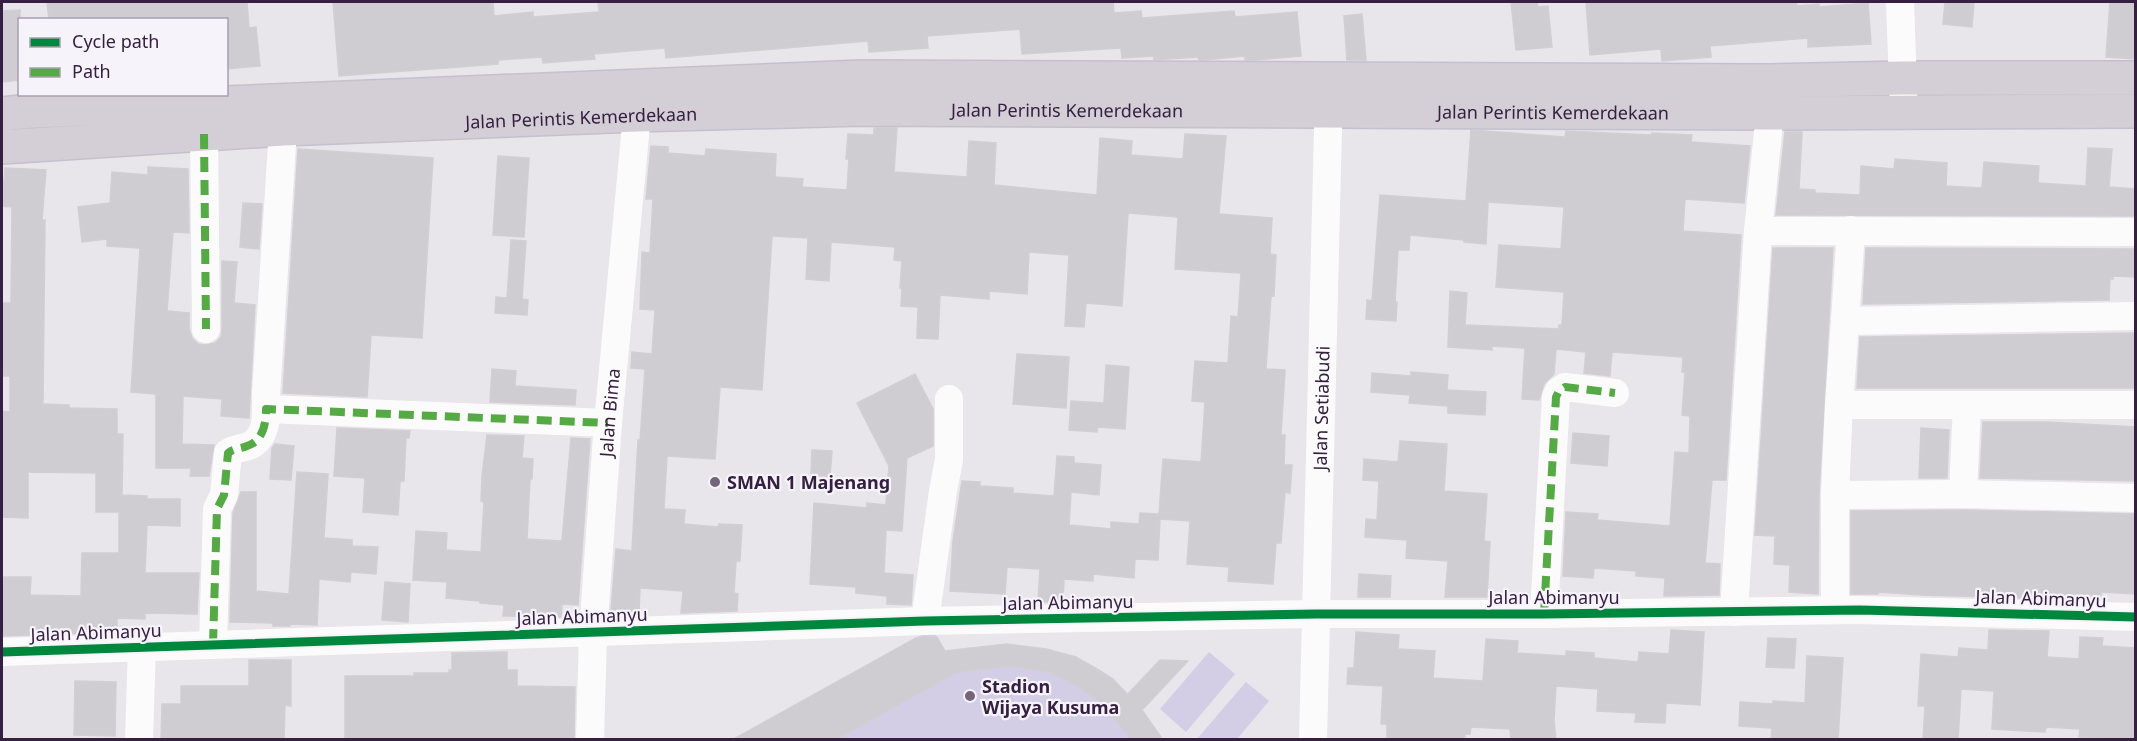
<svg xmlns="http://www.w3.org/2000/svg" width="2137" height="741" font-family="'Noto Sans',sans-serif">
<rect width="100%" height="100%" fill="#e8e5eb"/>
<!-- green -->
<g fill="#d3cde6">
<path d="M 932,629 L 945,651 C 1003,642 1064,640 1113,679 C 1133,696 1148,719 1163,739 L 732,740 Z"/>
<polygon points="1209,652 1235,674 1186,732 1160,709"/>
<polygon points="1246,682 1269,701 1237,739 1197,739"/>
</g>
<!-- building -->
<g fill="#cfccd2" stroke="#d1ced4" stroke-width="1.5">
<polygon points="47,2 247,2 249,28 256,27 260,66 226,69 226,20 49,20"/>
<polygon points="333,2 493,2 494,16 533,12 533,17 599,12 598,2 1113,2 1114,13 1141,11 1142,18 1234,11 1235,17 1297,12 1301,56 1255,60 1245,60 1245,56 1204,60 1199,60 1198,57 1154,60 1154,56 1122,58 1121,48 1022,54 1020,29 927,36 928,48 869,52 868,41 666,58 665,48 594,54 595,59 543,63 542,57 498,60 498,64 339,76"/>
<polygon points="1511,2 1537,2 1538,7 1548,6 1552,47 1516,50"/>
<polygon points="1586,2 1796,2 1797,6 1819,4 1819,7 1868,3 1871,44 1808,47 1808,38 1710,46 1711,57 1662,61 1661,49 1590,55"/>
<polygon points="1945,2 1974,2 1972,27 1943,24"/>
<polygon points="2110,2 2136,2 2136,59 2106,57"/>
<polygon points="20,10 20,80 2,82 2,11"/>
<polygon points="1362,14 1366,60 1347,60 1344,16"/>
<polygon points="874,128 897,128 894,172 967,177 969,141 996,143 994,185 1097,195 1100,138 1132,141 1131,155 1183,159 1185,134 1226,136 1219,214 1272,218 1270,254 1276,255 1274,296 1271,296 1266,369 1285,370 1281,435 1285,435 1284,465 1292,465 1290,493 1285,492 1281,543 1276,543 1273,584 1228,581 1229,567 1187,564 1190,521 1160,519 1158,560 1135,559 1134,578 1093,574 1093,581 1064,579 1063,602 1038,602 1040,569 1007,567 1005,594 950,591 953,541 962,481 980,482 980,486 1013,488 1013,493 1054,496 1057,456 1074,457 1074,463 1101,465 1099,495 1071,492 1069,525 1111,529 1111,522 1139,524 1140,513 1159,514 1163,459 1201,462 1205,402 1192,401 1195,361 1228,363 1231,316 1238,317 1241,273 1175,269 1178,217 1128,213 1122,306 1086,303 1084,327 1065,326 1069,255 1029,252 1027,294 989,291 989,299 940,295 938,339 917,338 918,307 901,306 902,288 900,288 902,261 894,260 895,247 831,242 829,281 806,279 808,238 772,236 762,390 720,387 715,459 667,456 664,509 685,510 684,524 718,527 719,524 742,525 740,561 736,561 734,593 738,594 737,611 681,613 683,591 640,588 639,613 611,611 616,549 632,551 638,440 640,441 645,369 631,368 632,352 652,354 655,310 640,309 642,252 650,253 653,199 646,199 651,146 668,147 668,153 705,156 706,149 776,154 775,177 803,179 802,187 847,190 849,159 846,159 848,134 874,135"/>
<polygon points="1471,130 1565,137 1566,131 1651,135 1652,133 1692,135 1691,142 1750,146 1744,203 1685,199 1683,231 1741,235 1726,480 1712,480 1705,563 1720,564 1719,595 1664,596 1665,578 1636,576 1636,571 1594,568 1593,578 1563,576 1566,512 1598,514 1597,520 1670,526 1675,452 1689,453 1690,416 1682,415 1685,372 1682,372 1683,357 1612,352 1610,376 1584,373 1586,352 1556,349 1554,374 1544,384 1539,400 1522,399 1525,348 1492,346 1492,350 1448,347 1450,291 1467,293 1465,325 1559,329 1559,325 1562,325 1564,292 1496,287 1499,245 1561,249 1564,207 1488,202 1486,244 1464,242 1464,240 1410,235 1409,250 1398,250 1395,302 1397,302 1396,321 1366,319 1367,300 1372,301 1380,195 1466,201"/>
<polygon points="1785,132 1802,132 1799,189 1815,190 1815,193 1860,195 1861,166 1894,169 1895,159 1947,163 1946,186 1982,188 1984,162 2039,166 2038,183 2086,186 2088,148 2112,149 2109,187 2136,189 2136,216 1776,215"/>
<polygon points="298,149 433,158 422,338 371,335 367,397 283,393"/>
<polygon points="498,156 529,158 524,237 493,235"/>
<polygon points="148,167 188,169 189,233 173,232 167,311 189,313 189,329 192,338 198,344 206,345 215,343 221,337 222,329 222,261 237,262 234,303 255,305 249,418 221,416 222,399 183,396 182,444 214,445 209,476 190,476 191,468 156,468 156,394 131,392 140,248 107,246 107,239 82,242 78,207 110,203 112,172 148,175"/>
<polygon points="5,168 46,170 42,220 45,220 43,404 69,405 69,408 117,409 117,434 123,434 122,495 147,496 147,499 180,499 180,526 147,525 145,573 199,573 197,614 145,613 145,619 117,618 117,632 2,636 2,577 31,577 30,595 81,596 82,553 119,553 119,512 96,512 96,473 28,472 28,518 2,517 2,411 10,412 10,376 2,376 2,303 11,303 12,207 2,206"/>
<polygon points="243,203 262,204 259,249 240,247"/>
<polygon points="511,240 526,241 522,299 528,300 527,315 495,313 496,297 507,298"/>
<polygon points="1773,248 1833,248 1819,494 1818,594 1789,592 1790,565 1774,564 1775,536 1755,535"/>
<polygon points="1866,248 2136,249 2136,277 2113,276 2113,279 2110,279 2109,300 1863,304"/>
<polygon points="2136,333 2136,388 1857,388 1860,337"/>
<polygon points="1017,354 1069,357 1066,408 1013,404"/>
<polygon points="1106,365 1129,367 1125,429 1098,427 1097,432 1069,430 1071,401 1104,403"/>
<polygon points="492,369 516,371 515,386 576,390 575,405 490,402"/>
<polygon points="1411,372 1448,375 1447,390 1486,392 1485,415 1448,413 1448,406 1409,403 1410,395 1371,392 1372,373 1411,376"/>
<polygon points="915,374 933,409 933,446 907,458 902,531 886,530 884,573 913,575 911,605 887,604 887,596 856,593 856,587 810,584 814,503 867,508 867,503 886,505 889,466 857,403"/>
<polygon points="1983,422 2046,422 2136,427 2136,481 1980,478"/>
<polygon points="337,428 410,431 409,438 406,438 404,481 400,481 398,515 363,512 365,478 334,476"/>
<polygon points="1921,428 1949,430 1947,478 1919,478"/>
<polygon points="1573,433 1609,436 1607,466 1571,463"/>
<polygon points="487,435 524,436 522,458 533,459 532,479 530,479 527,539 562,541 571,438 590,439 578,605 562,604 561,617 503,616 504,605 480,603 480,601 446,598 447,582 413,580 416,531 447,533 446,550 481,552 484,502 481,501 482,476"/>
<polygon points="1400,441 1447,444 1444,491 1487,494 1484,541 1490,542 1487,597 1445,597 1448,561 1406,558 1407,540 1365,537 1366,519 1377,520 1379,481 1363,480 1364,459 1398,462"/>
<polygon points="275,444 294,446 291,480 270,479 272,448"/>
<polygon points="812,450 832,451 830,477 811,475"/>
<polygon points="297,472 328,474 324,538 352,540 352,546 378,547 376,574 351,572 350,582 319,579 317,625 290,624 290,626 273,626 273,623 230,622 233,513 241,492 256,492 256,591 289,594"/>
<polygon points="1963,510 2136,514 2135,594 2101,592 2101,600 1921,595 1878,592 1878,594 1851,594 1851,511"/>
<polygon points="1359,574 1391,576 1390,597 1358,597"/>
<polygon points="385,582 410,584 408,622 382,620"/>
<polygon points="1671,630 1704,632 1700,705 1666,703 1665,723 1635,722 1636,713 1597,711 1598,689 1556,686 1554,720 1556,740 1511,740 1510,729 1471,727 1470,734 1465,734 1465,740 1387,740 1387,724 1381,724 1383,686 1347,684 1348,668 1354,668 1356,632 1399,635 1398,649 1435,651 1433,678 1483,681 1486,639 1518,641 1517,653 1566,656 1566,651 1594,653 1594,658 1638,662 1639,652 1669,654"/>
<polygon points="1989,630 2049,631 2047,657 2079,659 2080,637 2103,638 2102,646 2136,648 2136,740 2079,737 2080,729 2046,727 2045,732 1992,729 1994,691 1961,689 1958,740 1923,740 1925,706 1918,706 1921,654 1958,657 1959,648 1988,650"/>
<polygon points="937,637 945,651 1007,644 1046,649 1076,657 1113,679 1127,695 1160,660 1188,661 1142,710 1163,740 1132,740 1100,702 1076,685 1049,672 1011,666 957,672 835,740 732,740 916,638"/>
<polygon points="1768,638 1796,639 1794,668 1766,667"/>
<polygon points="507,652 507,670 517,670 517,686 575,687 574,740 345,740 345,676 414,676 414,673 449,673 449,670 452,670 452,653"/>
<polygon points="1807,656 1843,658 1838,740 1771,740 1772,728 1739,726 1740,702 1773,704 1773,701 1805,703"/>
<polygon points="249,660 291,660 291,706 285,705 284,740 161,740 162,704 181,704 181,686 249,686"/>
<polygon points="75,681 116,682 115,736 74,735"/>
</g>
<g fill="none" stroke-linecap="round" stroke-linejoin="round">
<!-- major casing -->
<g stroke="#c7c0cb" stroke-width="36">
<g id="major">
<polyline points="2,114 31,111 861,77 1770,81 1903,78 2136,78"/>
<path id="s3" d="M 2,147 L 283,129 L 637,115 L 861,109 L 1770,113 L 2136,111"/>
</g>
</g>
<!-- minor -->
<g stroke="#fcfbfc" stroke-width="28">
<polyline points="1900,2 1904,113"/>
<polyline points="1770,113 1758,231 2136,232"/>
<polyline points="204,134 206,329"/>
<polyline points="1851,230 1845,321 2136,316"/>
<polyline points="1845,321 1839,405 2136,405"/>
<polyline points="1839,405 1835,495 1963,494 2136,498"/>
<polyline points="266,409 608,423"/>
<polyline points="1963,494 1967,405"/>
<polyline points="1835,610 1835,495"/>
<polyline points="1734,612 1758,231"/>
<polyline points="1544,614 1556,397 1559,391 1565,387 1615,393"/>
<polyline points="925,621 943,491 949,460 949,399"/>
<path d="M 213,644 L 217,509 L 224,495 L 228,453 C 235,447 243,449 251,445 C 269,435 266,411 266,394 L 283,129"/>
<polyline points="2,652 925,621 1316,614 1544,614 1860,610 2136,617"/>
<polyline points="139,740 142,646"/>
<path id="s1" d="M 590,740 L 593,633 L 608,423 L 639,93"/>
<path id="s2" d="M 1313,740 L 1329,88"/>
</g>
<!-- major -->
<use href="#major" stroke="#d4ced7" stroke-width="33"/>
<!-- quiet -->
<g stroke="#55aa46" stroke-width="8" stroke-dasharray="15 8" stroke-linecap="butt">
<polyline points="204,134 206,329"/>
<polyline points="1544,614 1556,397 1559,391 1565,387 1615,393"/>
<path d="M 213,644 L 217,509 L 224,495 L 228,453 C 234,448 240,449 247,446 C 263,441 266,424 266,409 L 608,423"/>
</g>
<!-- cycleway casing -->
<g stroke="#f6f4fa" stroke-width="13">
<polyline id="cycleway" points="2,652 925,621 1316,614 1544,614 1860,610 2136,617"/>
</g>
<!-- cycleway -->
<use href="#cycleway" stroke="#00873e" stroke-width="9"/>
</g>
<!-- markers -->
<g fill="#74657c" stroke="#f6f4fa" stroke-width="2">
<circle cx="715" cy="482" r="6"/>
<circle cx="970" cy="696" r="6"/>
</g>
<g text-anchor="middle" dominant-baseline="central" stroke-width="4.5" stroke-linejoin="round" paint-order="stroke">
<!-- street labels -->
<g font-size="18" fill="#362041" stroke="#f6f4fa">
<text stroke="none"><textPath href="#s3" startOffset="1066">Jalan Perintis Kemerdekaan</textPath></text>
<text stroke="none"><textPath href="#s3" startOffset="1552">Jalan Perintis Kemerdekaan</textPath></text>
<text stroke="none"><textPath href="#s3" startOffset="580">Jalan Perintis Kemerdekaan</textPath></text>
<text stroke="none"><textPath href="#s2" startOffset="332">Jalan Setiabudi</textPath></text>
<text stroke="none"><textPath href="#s1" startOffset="328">Jalan Bima</textPath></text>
<text x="1554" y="597">Jalan Abimanyu</text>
<text transform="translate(2041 598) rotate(2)">Jalan Abimanyu</text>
<text transform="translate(1068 602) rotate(-1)">Jalan Abimanyu</text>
<text transform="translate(582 616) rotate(-2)">Jalan Abimanyu</text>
<text transform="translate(96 632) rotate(-2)">Jalan Abimanyu</text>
</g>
<!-- poi labels -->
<g font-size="18" font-weight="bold" fill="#362041" stroke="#f6f4fa" text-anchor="start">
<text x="727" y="482">SMAN 1 Majenang</text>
<text x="982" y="686">Stadion<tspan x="982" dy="21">Wijaya Kusuma</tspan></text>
</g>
</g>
<!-- border -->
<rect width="2137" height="741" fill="none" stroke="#362041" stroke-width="6"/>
<!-- legend -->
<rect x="18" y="18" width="210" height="78" fill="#f6f4fa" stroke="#a99fb0" stroke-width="1.5"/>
<rect x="30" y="38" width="30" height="9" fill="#00873e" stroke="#a99fb0" stroke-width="1.5"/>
<text x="72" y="48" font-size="18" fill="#362041">Cycle path</text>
<rect x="30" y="68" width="30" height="9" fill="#55aa46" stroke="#a99fb0" stroke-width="1.5"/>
<text x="72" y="78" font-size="18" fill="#362041">Path</text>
</svg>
